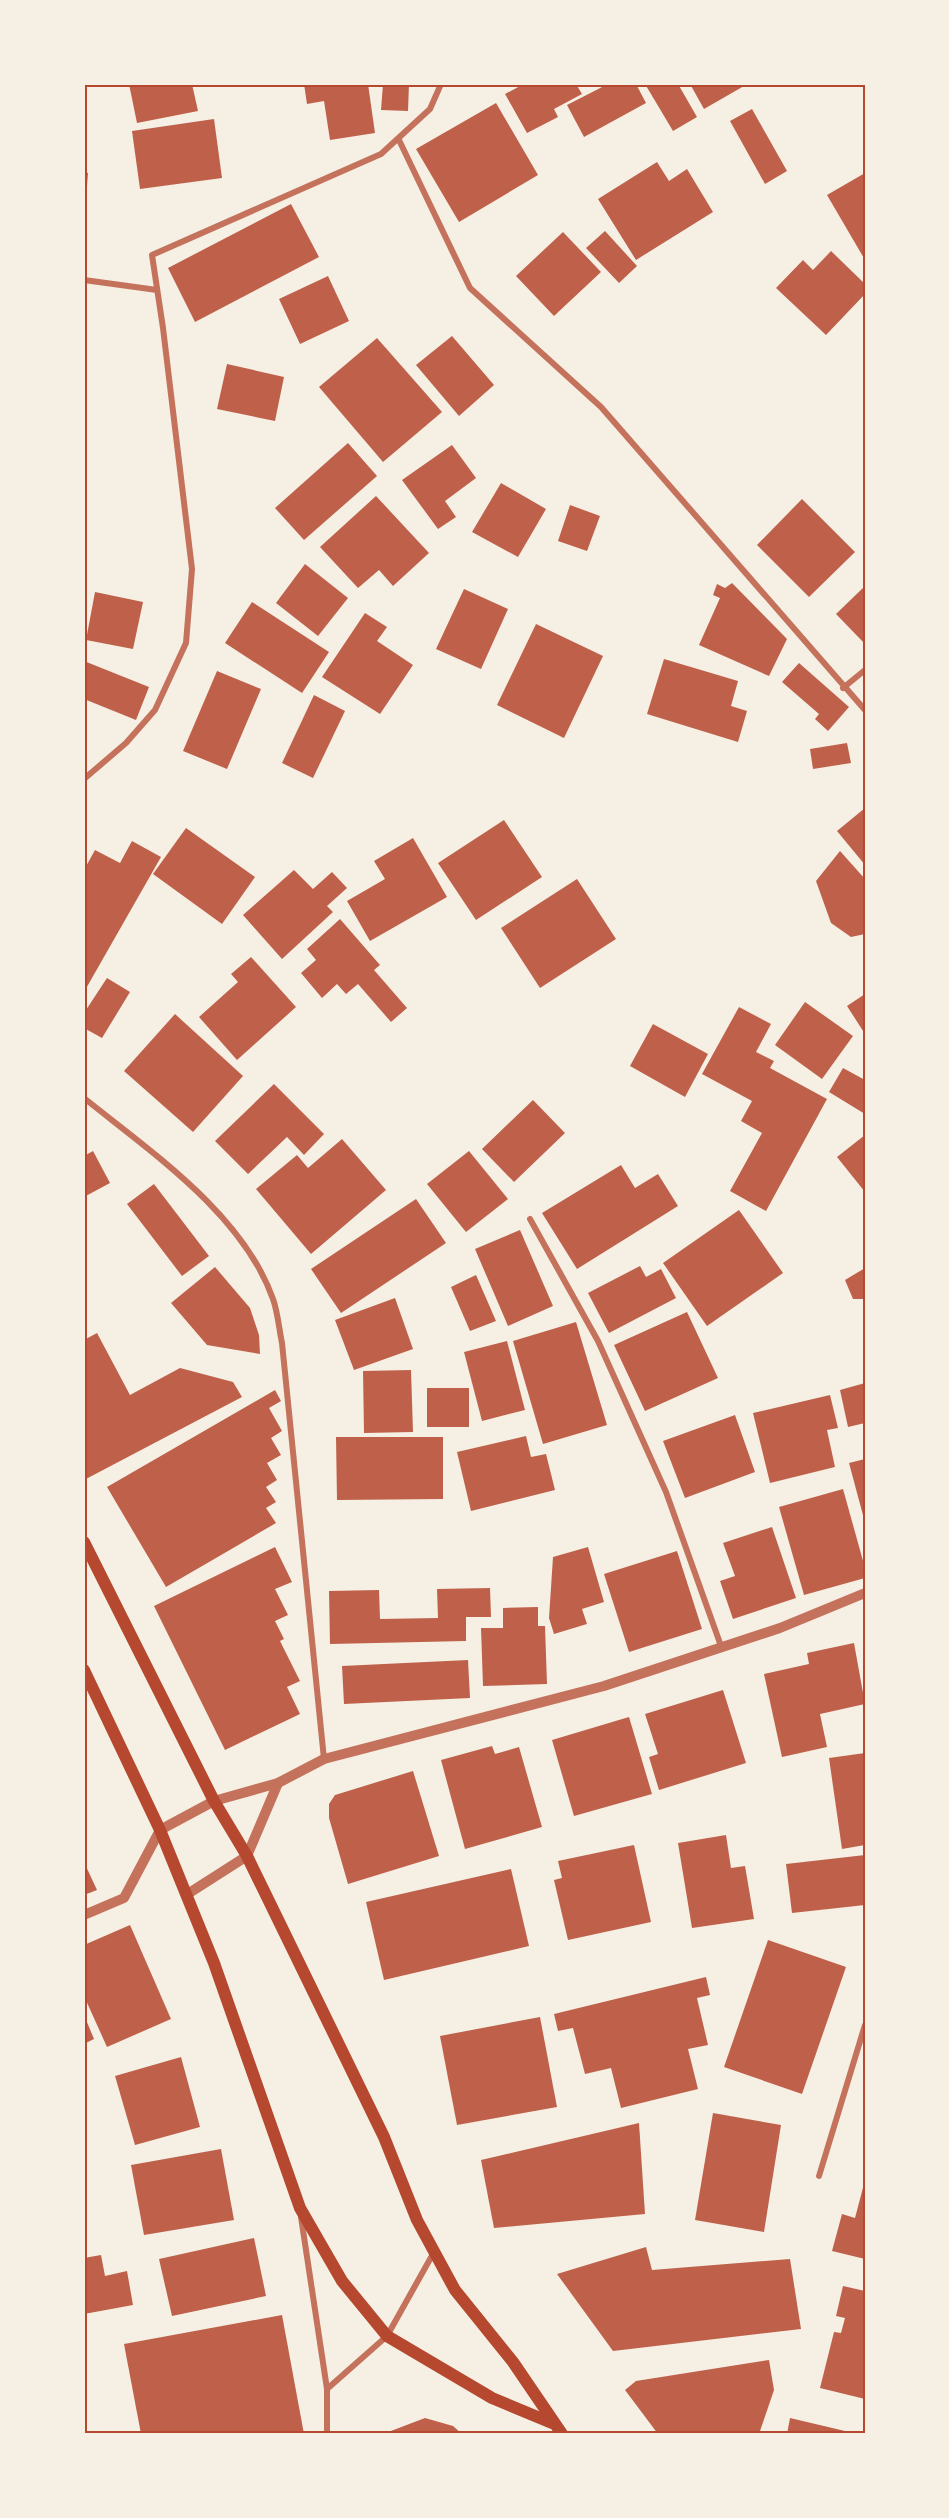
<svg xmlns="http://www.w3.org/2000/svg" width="949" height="2518" font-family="'Crimson Pro',serif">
<rect width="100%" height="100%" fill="#f6efe4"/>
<!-- building -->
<g fill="#bf614a">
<polygon points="129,84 192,84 198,111 137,123"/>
<polygon points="304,84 368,84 375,133 330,140 324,101 307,104"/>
<polygon points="383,84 409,84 408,111 381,110"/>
<polygon points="524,84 576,84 582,94 554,109 558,117 527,133 505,94"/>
<polygon points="608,84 636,84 646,103 584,137 567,105"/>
<polygon points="645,84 678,84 697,117 673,131"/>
<polygon points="690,84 743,84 744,86 704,109"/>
<polygon points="496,103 538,175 459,222 416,149"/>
<polygon points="752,109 787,171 765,184 730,121"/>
<polygon points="214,119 222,178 140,189 132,131"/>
<polygon points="657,162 669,181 687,169 713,212 636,260 598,199"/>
<polygon points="84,172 88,173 86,199 84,199"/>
<polygon points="865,173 865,260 827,195"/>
<polygon points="291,204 319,257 195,322 168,268"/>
<polygon points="605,231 637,266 619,283 586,248"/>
<polygon points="563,232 601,272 554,316 516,276"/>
<polygon points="831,251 865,284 865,294 826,335 776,288 803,260 813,270"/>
<polygon points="328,276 349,321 300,344 279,299"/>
<polygon points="452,336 494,385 459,416 416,365"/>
<polygon points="377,338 442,412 383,462 319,387"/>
<polygon points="227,364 284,377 275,421 217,409"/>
<polygon points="348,443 377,476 304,540 275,508"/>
<polygon points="452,445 476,478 445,501 456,517 438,529 402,480"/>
<polygon points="501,483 546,509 518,557 472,532"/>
<polygon points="376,496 429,553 393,586 379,570 358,588 320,547"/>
<polygon points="802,499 855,552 809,597 757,545"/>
<polygon points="570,505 600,516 587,551 558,541"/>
<polygon points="305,564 348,598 318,636 276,603"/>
<polygon points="732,583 787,639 769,676 699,645 720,598 713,595 717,584 725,588"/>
<polygon points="865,586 865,644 836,614"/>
<polygon points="464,589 508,609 481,669 436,649"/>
<polygon points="95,592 143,602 133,649 86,640"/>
<polygon points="252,602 329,652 302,693 225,643"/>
<polygon points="365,613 387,627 377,641 413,665 380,714 322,677"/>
<polygon points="536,624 603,656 564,738 497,705"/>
<polygon points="664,659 738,681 731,706 747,711 738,742 647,714"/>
<polygon points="84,661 149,687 136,720 84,699"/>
<polygon points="799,663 849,707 828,731 815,719 819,714 782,682"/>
<polygon points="217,671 261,689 227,769 183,751"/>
<polygon points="314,695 345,711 313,778 282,763"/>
<polygon points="847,743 851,763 813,769 810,749"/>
<polygon points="865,808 865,865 837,831"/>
<polygon points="504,820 542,877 476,920 438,863"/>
<polygon points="186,828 255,877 222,924 153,874"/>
<polygon points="413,838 447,897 370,941 347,901 385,879 374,861"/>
<polygon points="132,841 161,857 84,992 84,870 95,850 120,863"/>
<polygon points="840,851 865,879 865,934 851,937 831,923 816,881"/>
<polygon points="294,870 313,889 332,872 347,888 327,906 333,912 282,959 243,915"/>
<polygon points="577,879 616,939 540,988 501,928"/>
<polygon points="340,919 380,965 374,970 407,1008 391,1022 358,984 346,994 337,984 322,998 301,973 316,960 307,949"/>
<polygon points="251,957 296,1007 237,1060 199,1017 238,982 231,974"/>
<polygon points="107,978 130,992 102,1038 84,1028 84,1013"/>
<polygon points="865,994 865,1034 847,1006"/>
<polygon points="805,1002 853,1036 822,1079 775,1045"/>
<polygon points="739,1007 771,1024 756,1052 774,1061 770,1068 827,1099 766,1211 730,1191 762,1133 741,1121 752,1101 702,1074"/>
<polygon points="175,1014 243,1076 193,1132 124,1071"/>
<polygon points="653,1024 708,1054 685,1097 630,1066"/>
<polygon points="843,1068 865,1080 865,1114 829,1092"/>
<polygon points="274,1084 324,1134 304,1155 287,1137 248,1174 215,1141"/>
<polygon points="533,1100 565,1133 514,1182 482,1149"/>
<polygon points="865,1135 865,1192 837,1157"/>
<polygon points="342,1139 386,1190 311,1254 256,1189 297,1155 308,1168"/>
<polygon points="93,1151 110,1183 84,1197 84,1156"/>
<polygon points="469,1151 508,1199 466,1232 427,1184"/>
<polygon points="621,1165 635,1188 658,1174 678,1206 577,1269 542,1213"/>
<polygon points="154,1184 209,1256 182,1276 127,1204"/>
<polygon points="416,1199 446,1243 341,1313 311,1269"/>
<polygon points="739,1210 783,1273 707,1326 663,1263"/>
<polygon points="520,1230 553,1306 508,1326 475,1249"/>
<polygon points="640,1266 646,1277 661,1269 676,1298 609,1333 588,1293"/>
<polygon points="215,1267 250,1308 259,1335 260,1354 207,1345 171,1303"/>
<polygon points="865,1268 865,1299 853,1299 845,1280"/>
<polygon points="476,1275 496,1321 470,1331 451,1287"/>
<polygon points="395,1298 413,1349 354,1370 335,1320"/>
<polygon points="687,1312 718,1378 645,1411 614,1345"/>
<polygon points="576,1322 607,1425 543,1444 513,1341"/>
<polygon points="97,1333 130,1395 180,1368 233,1382 242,1397 84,1480 84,1340"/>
<polygon points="507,1341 525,1410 482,1421 464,1352"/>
<polygon points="411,1370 413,1432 364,1433 363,1371"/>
<polygon points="865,1383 865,1423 848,1427 840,1390"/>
<rect x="427" y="1388" width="42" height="39"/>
<polygon points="275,1390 281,1401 269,1408 282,1431 271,1438 281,1455 267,1463 277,1480 266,1487 276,1502 266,1508 276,1523 166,1587 107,1487"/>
<polygon points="830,1395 838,1428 827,1430 835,1467 770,1483 753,1413"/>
<polygon points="735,1415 755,1472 685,1498 663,1441"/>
<polygon points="526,1436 531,1457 546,1454 555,1490 471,1511 457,1452"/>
<polygon points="336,1437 443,1437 443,1499 337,1500"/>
<polygon points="865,1459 865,1519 864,1519 849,1463"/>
<polygon points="843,1489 865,1568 865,1578 804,1595 779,1507"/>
<polygon points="772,1527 796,1598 733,1619 720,1581 735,1576 723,1543"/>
<polygon points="275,1547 292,1582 275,1589 288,1615 275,1621 284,1639 280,1641 300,1681 287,1687 300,1714 225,1750 154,1606"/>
<polygon points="588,1547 604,1602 582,1609 587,1624 554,1634 549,1618 553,1557"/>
<polygon points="677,1551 702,1629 629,1652 604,1574"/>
<polygon points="490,1588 491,1617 466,1617 466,1641 330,1644 329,1591 379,1590 380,1619 438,1618 437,1589"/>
<polygon points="538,1607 538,1626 545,1626 547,1684 483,1686 481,1628 503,1628 503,1608"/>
<polygon points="854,1643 865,1704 820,1714 827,1747 782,1757 764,1674 809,1664 807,1653"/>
<polygon points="468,1660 470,1698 344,1704 342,1666"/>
<polygon points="723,1690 746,1763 659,1790 649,1757 658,1754 645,1714"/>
<polygon points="629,1717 652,1794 574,1816 552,1740"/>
<polygon points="492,1746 495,1754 519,1747 542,1827 465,1849 441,1760"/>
<polygon points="865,1753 865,1845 842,1849 829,1758"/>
<polygon points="413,1771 439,1856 348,1884 329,1818 329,1804 335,1795"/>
<polygon points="726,1835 731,1868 745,1866 754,1919 692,1928 678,1843"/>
<polygon points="634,1845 651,1922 568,1940 554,1880 562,1878 558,1861"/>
<polygon points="865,1855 865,1905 792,1913 786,1864"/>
<polygon points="84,1862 97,1890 84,1895"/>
<polygon points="511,1869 529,1946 384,1980 366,1902"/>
<polygon points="130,1925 171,2019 107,2047 84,1996 84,1945"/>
<polygon points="768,1940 846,1967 802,2094 724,2067"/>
<polygon points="706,1977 710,1995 697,1998 708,2045 688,2049 698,2089 621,2108 611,2068 585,2074 573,2028 558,2031 554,2014"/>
<polygon points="84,2015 94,2039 84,2044"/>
<polygon points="540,2017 557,2107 457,2125 440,2036"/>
<polygon points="181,2057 200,2127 135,2145 115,2076"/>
<polygon points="713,2113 781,2125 764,2232 695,2220"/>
<polygon points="639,2123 645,2214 494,2228 481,2160"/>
<polygon points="221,2149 234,2220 144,2235 131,2165"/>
<polygon points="865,2180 865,2259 832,2251 842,2214 855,2218"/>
<polygon points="254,2238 266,2296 172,2316 159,2259"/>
<polygon points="646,2247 652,2270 790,2259 801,2329 613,2351 557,2274"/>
<polygon points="101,2255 105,2276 127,2271 133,2305 84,2314 84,2258"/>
<polygon points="843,2286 865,2291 865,2399 820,2388 834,2332 841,2333 845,2318 836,2316"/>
<polygon points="282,2315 304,2434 141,2434 124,2344"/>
<polygon points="769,2360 774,2390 759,2434 658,2434 625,2390 636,2381"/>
<polygon points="425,2418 453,2426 462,2434 383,2434"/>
<polygon points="790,2418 845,2431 844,2434 787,2434"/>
</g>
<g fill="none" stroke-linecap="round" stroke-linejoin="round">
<!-- minor -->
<g stroke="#c5725c" stroke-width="6">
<polyline points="399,140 470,288 601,407 865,710"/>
<polyline points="84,280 157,290"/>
<polyline points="843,688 865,670"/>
<polyline points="84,779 126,743 155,710 186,643 192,569 163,328 152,255 381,154 430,109 441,84"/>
<path d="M 84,1098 C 151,1152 243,1214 273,1299 C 278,1313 279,1329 282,1343 L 324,1759"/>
<polyline points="530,1219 598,1341 666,1492 721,1646"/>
<polyline points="819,2176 865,2025"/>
<polyline points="301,2217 327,2389 327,2434"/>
<polyline points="327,2389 387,2336 434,2252"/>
</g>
<!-- tertiary -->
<g stroke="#c5725c" stroke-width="10">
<polyline points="186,1895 247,1856 278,1783"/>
<polyline points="84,1915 124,1898 160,1830 214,1801 278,1783 324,1759 604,1686 780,1628 865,1593"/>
</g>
<!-- secondary -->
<g stroke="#b5482f" stroke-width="12">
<polyline points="84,1542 214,1801 247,1856 384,2137 417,2220 455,2290 513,2362 562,2434"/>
<polyline points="84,1670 160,1830 214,1963 300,2208 342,2281 387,2336 492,2398 552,2423"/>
</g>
</g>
<!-- border -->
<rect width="949" height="2518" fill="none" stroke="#f6efe4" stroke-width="171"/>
<rect x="86" y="86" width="778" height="2346" fill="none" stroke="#b5482f" stroke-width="2"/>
</svg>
